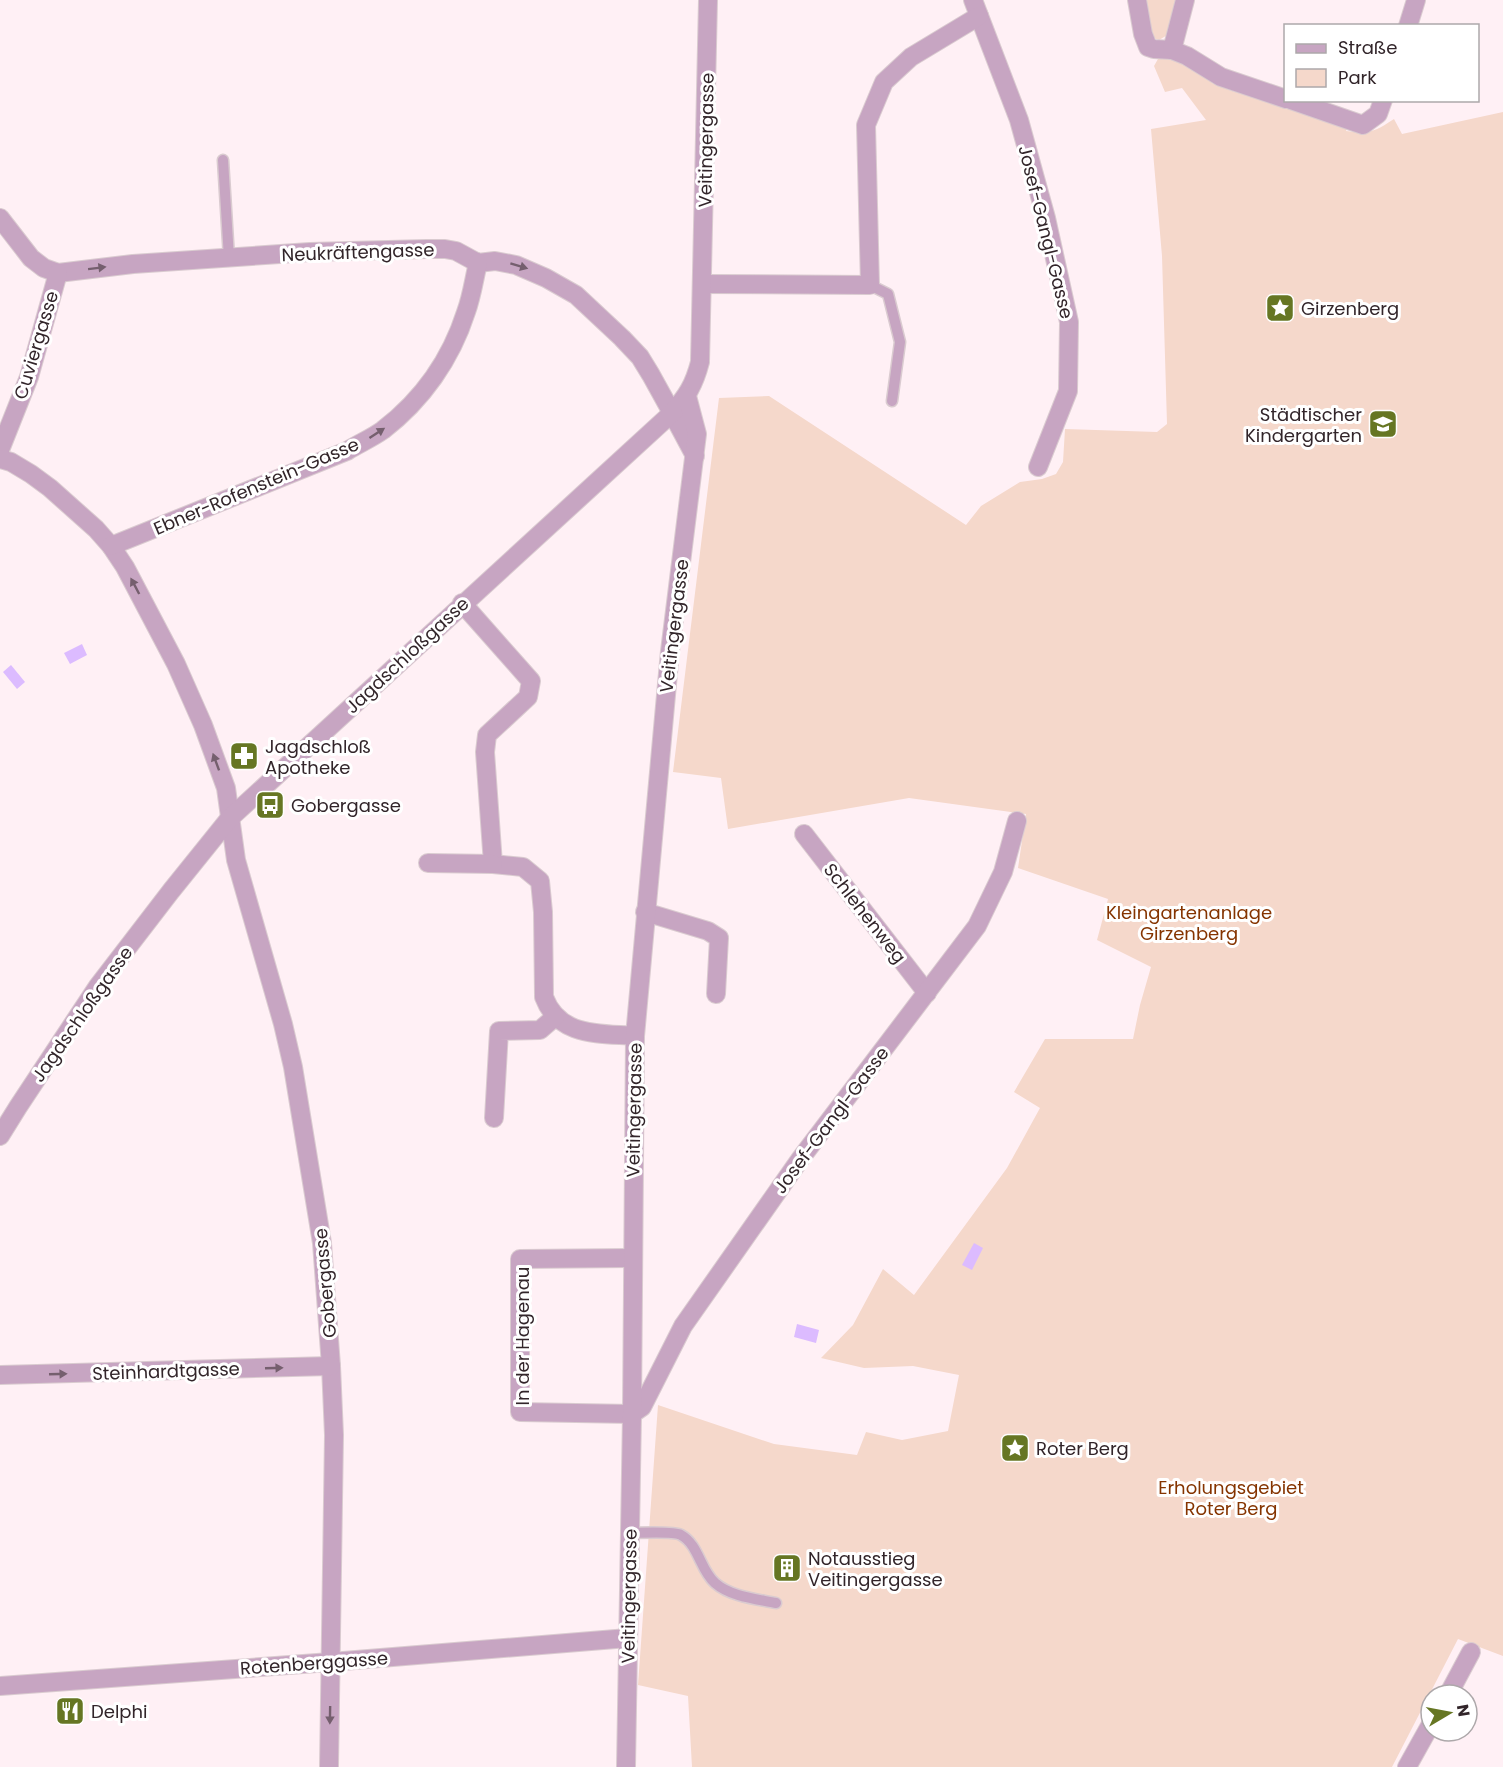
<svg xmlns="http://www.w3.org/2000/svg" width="1503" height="1767" font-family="Poppins,sans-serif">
<rect width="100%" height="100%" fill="#fff0f5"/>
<!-- green -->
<g fill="#f5d8cb">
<polygon points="1146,0 1179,0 1169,34 1159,40 1151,37"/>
<path d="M 1170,58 L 1208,74 L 1212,83 L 1229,90 L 1348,126 L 1346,131 C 1370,134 1374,132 1394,119 L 1402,134 L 1503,112 L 1503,1656 L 1458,1639 L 1392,1767 L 692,1767 L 688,1696 L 638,1685 L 658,1405 L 774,1444 L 857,1455 L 866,1432 L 902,1440 L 948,1431 L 959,1375 L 913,1366 L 864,1368 L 821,1358 L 853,1325 L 883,1269 L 914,1295 L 1007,1168 L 1040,1108 L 1014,1092 L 1045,1039 L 1133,1039 L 1140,1005 L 1151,967 L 1097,940 L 1108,899 L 1018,868 L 1026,814 L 909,798 L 728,829 L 721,778 L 673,772 L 719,398 L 769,396 L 966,525 L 981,506 L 1020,482 L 1042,479 L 1056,474 L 1063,462 L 1065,429 L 1157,432 L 1167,424 L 1162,256 L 1151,129 L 1206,120 L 1182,88 L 1165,92 L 1154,66 L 1158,59 Z"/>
</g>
<!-- water -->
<g fill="#dcbbff">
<polygon points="82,644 87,655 70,664 64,653"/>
<polygon points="11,665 25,682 17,689 3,672"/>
<polygon points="974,1243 983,1248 972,1270 962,1265"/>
<polygon points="797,1324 819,1330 816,1343 794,1337"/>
</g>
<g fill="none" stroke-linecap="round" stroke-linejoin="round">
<!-- service casing -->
<g stroke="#dacbd0" stroke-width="13">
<g id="service">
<polyline points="223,160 229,258"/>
<polyline points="870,285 888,294 900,342 892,401"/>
<path d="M 630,1533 C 640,1533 674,1531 681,1535 C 699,1545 700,1570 715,1583 C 731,1597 757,1599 776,1603"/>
</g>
</g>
<!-- minor casing -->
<g stroke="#dacbd0" stroke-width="20">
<g id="minor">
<polyline points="973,0 1019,120 1046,218 1069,322 1068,391 1038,467"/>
<polyline points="1137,0 1143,34 1148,47 1154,49 1172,50 1187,56 1221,77 1286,99"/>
<polyline points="1408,26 1416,0"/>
<polyline points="1172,50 1185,0"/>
<polyline points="1291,100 1363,125 1378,114 1383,100"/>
<polyline points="0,218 31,258 44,268 58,273 133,264 310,252 427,249 445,249 456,251 478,263 495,261 516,265 546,278 576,295 622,338 640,357 651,375 672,413"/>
<polyline points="702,284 870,285 866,125 884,82 911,57 979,16"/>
<polyline points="0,450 29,377 58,273"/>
<polyline points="0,459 11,462 31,474 50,488 96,529 111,546 125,567 176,664 203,725 226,788 236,860 283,1024 293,1067 322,1243 331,1366 334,1435 329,1767"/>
<path d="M 111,546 L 347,451 C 358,444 372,438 383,430 C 422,400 451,359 466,312 C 472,296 474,279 478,263"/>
<path d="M 462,603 L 531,681 L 528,697 L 487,735 L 485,752 L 493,864 L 523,867 L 540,881 L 543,912 L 544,997 C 559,1037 598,1033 635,1036"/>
<polyline points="804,834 927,993"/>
<polyline points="428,863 493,864"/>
<polyline points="645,912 708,931 719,938 716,994"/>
<polyline points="494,1118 499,1031 540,1030 555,1017"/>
<polyline points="632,1258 520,1259 520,1412 632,1414 642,1407 683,1326 801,1158 977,926 1003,872 1017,821"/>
<polyline points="0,1375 331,1366"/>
<polyline points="0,1686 331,1662 628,1638"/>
<polyline points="1448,1695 1471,1652"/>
<polyline points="1407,1767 1431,1724"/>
</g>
</g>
<!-- tertiary casing -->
<g stroke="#dacbd0" stroke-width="20">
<g id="tertiary">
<polyline points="672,413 695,456"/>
<path d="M 0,1136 L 18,1107 L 98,986 L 171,891 L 229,819 L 672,413 C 687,396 694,385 700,362 L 708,0"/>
<polyline points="626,1767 632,1414 635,1036 670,651 697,434 687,396"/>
</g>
</g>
<!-- service -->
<use href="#service" stroke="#c7a5c2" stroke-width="10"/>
<!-- minor -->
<use href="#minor" stroke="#c7a5c2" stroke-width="18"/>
<!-- tertiary -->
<use href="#tertiary" stroke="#c7a5c2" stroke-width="18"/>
</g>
<!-- one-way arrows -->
<defs><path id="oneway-solid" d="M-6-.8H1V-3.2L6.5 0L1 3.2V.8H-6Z" transform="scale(1.5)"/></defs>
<g fill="#755f6e">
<use href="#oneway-solid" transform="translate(519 266) rotate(17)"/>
<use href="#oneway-solid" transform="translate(97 268) rotate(-7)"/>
<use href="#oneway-solid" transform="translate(377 433) rotate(-33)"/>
<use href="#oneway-solid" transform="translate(135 586) rotate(-118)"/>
<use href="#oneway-solid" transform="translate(216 762) rotate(-110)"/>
<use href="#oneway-solid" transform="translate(274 1368) rotate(-2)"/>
<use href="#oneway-solid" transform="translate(58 1374) rotate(-2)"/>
<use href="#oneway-solid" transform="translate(330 1715) rotate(91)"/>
</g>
<!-- icons -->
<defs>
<g id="sight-square" transform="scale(1.5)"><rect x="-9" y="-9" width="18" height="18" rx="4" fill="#667623" stroke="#fff"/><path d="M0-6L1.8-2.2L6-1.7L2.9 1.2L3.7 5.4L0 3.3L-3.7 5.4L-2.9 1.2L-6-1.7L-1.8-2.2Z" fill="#fff"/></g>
<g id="school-square" transform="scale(1.5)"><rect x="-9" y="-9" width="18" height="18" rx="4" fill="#667623" stroke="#fff"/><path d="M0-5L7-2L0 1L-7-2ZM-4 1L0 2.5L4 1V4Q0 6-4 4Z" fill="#fff"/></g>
<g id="pharmacy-square" transform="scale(1.5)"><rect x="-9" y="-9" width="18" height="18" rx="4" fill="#667623" stroke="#fff"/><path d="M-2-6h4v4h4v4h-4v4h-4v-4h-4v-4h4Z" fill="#fff"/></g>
<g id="bus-square" transform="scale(1.5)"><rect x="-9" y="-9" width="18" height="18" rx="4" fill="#667623" stroke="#fff"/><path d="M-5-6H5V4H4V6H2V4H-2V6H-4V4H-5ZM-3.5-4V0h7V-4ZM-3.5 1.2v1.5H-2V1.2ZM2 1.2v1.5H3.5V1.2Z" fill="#fff"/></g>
<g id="building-square" transform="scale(1.5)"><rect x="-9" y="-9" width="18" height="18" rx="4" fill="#667623" stroke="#fff"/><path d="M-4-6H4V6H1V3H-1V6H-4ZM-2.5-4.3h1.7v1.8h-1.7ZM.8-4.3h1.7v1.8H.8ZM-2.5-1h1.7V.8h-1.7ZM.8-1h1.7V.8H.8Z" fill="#fff"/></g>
<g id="restaurant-square" transform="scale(1.5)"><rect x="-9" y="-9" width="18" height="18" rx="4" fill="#667623" stroke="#fff"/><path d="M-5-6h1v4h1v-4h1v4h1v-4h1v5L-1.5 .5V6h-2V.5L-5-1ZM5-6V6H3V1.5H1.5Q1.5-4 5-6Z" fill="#fff"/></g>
</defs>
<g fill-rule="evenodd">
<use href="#sight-square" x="1280" y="308"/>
<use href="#school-square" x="1383" y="424"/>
<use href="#pharmacy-square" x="244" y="756"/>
<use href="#bus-square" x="270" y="805"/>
<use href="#sight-square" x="1015" y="1448"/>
<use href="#building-square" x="787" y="1568"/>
<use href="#restaurant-square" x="70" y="1711"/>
</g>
<g text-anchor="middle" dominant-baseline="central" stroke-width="6" stroke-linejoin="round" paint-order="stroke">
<!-- street labels -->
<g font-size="18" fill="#32252a" stroke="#fff">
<text transform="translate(706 140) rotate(-89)">Veitingergasse</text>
<text transform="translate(1046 232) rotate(76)">Josef-Gangl-Gasse</text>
<text transform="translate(358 252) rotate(-2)">Neukräftengasse</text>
<text transform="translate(36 345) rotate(-73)">Cuviergasse</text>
<text transform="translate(256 486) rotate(-23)">Ebner-Rofenstein-Gasse</text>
<text transform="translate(674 626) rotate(-83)">Veitingergasse</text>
<text transform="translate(407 655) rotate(-43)">Jagdschloßgasse</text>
<text transform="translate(865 913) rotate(52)">Schlehenweg</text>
<text transform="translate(82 1014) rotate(-55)">Jagdschloßgasse</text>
<text transform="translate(634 1110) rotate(-89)">Veitingergasse</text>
<text transform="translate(831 1120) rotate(-53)">Josef-Gangl-Gasse</text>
<text transform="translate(325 1283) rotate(-95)">Gobergasse</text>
<text transform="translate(522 1336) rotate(-90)">In der Hagenau</text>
<text transform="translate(166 1371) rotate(-2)">Steinhardtgasse</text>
<text transform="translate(629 1596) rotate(-89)">Veitingergasse</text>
<text transform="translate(314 1663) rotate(-4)">Rotenberggasse</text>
</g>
<!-- poi labels -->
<g font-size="18" fill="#32252a" stroke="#fff" text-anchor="start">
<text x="1301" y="308">Girzenberg</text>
<text x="1362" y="414" text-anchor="end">Städtischer<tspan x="1362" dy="21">Kindergarten</tspan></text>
<text x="265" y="746">Jagdschloß<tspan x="265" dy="21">Apotheke</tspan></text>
<text x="291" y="805">Gobergasse</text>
<text x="1036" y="1448">Roter Berg</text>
<text x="808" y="1558">Notausstieg<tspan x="808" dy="21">Veitingergasse</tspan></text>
<text x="91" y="1711">Delphi</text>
</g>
<!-- park labels -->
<g font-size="18" fill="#853400" stroke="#fff">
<text x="1189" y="912">Kleingartenanlage<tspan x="1189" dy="21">Girzenberg</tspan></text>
<text x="1231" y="1487">Erholungsgebiet<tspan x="1231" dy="21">Roter Berg</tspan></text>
</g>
</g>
<!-- legend -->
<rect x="1284" y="24" width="195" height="78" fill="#ffffff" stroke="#ada8aa" stroke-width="1.5"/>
<rect x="1296" y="44" width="30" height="9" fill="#c7a5c2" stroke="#ada8aa" stroke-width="1.5"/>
<text x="1338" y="54" font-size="18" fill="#32252a">Straße</text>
<rect x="1296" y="69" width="30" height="18" fill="#f5d8cb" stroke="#ada8aa" stroke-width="1.5"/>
<text x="1338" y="84" font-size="18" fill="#32252a">Park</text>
<!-- north arrow -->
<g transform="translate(1449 1713) rotate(80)"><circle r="28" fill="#ffffff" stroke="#ada8aa" stroke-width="1.5"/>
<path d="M0-4.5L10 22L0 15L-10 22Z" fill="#667623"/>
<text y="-9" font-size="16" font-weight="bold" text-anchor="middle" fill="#32252a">N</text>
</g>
</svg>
